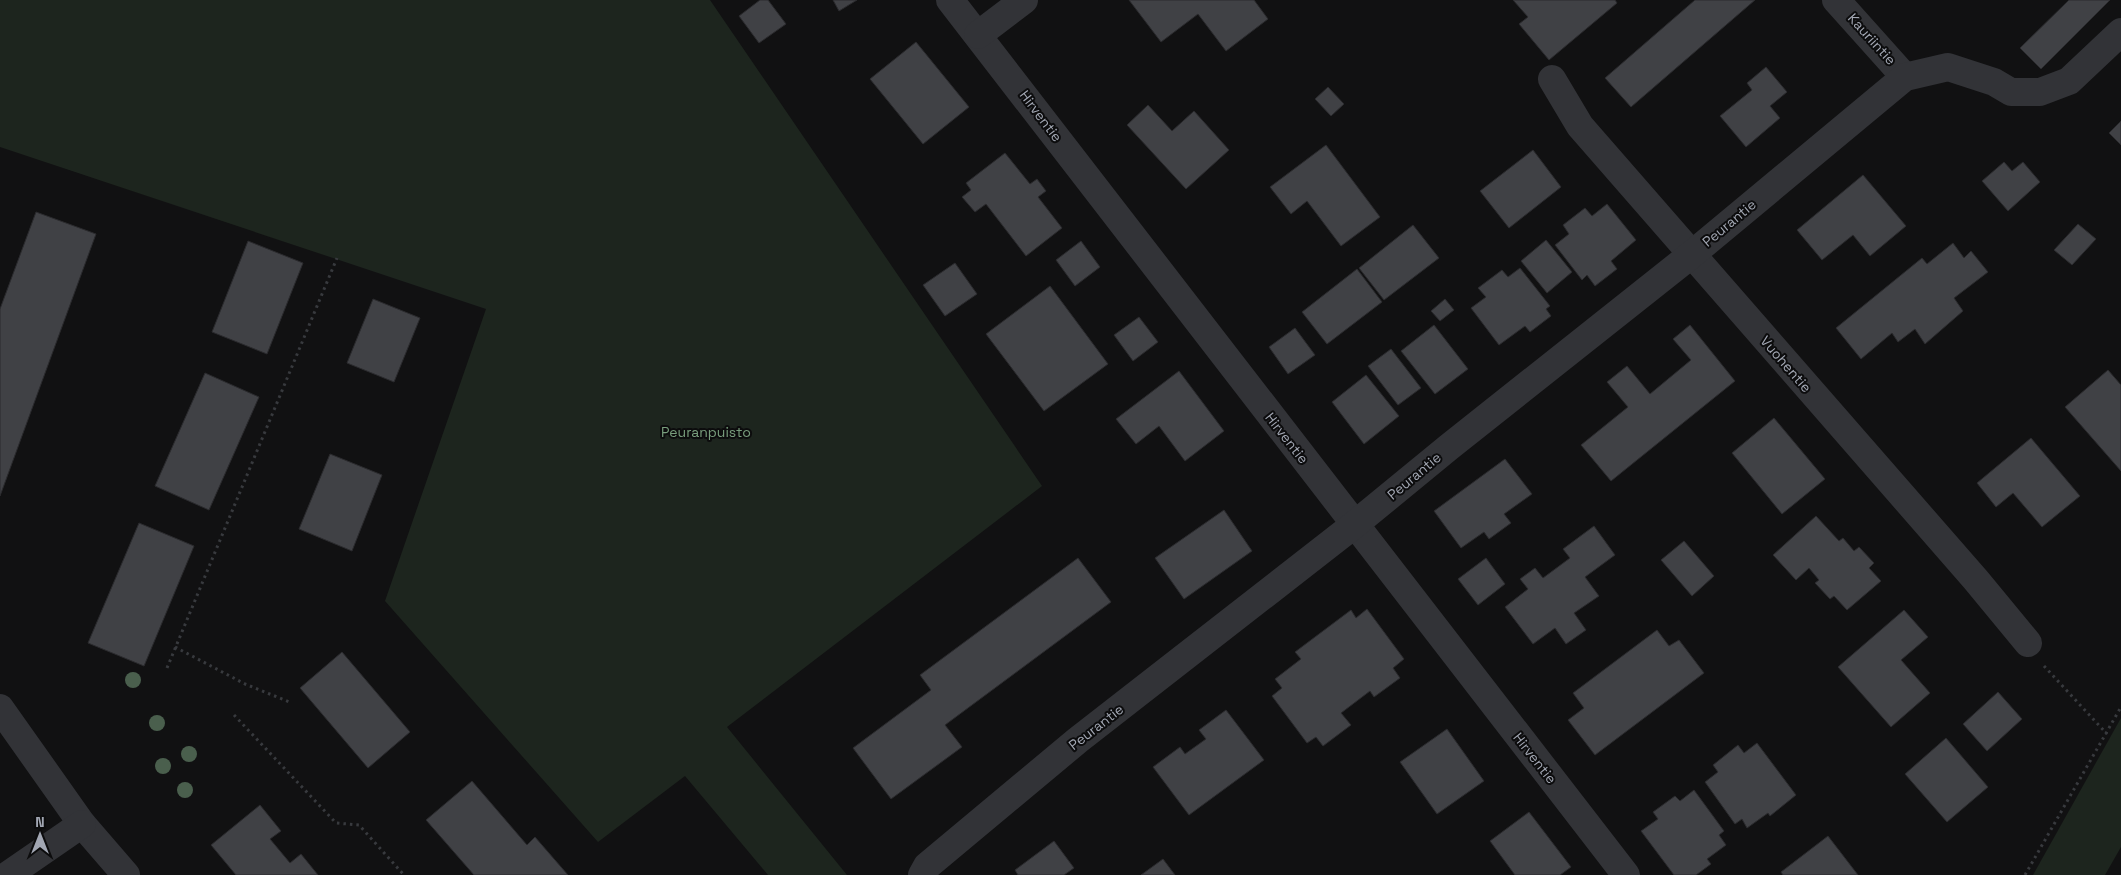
<svg xmlns="http://www.w3.org/2000/svg" width="2121" height="875" font-family="'Space Grotesk',sans-serif">
<rect width="100%" height="100%" fill="#111112"/>
<!-- green -->
<g fill="#1d251e">
<polygon points="0,0 710,0 1042,486 727,727 847,875 768,875 685,776 598,842 385,601 486,309 0,147"/>
<polygon points="2121,718 2121,847 2105,875 2033,875"/>
</g>
<!-- building -->
<g fill="#404145" stroke="#2b2b2e">
<polygon points="760,0 768,0 786,24 759,43 739,16"/>
<polygon points="833,0 857,0 839,11"/>
<polygon points="1129,0 1254,0 1268,19 1226,51 1198,14 1161,42"/>
<polygon points="1513,0 1615,0 1617,3 1549,60 1519,24 1528,17"/>
<polygon points="1695,0 1755,0 1631,107 1605,78"/>
<polygon points="2069,0 2110,0 2041,69 2020,48"/>
<polygon points="916,42 969,107 923,144 870,79"/>
<polygon points="1766,67 1787,92 1770,106 1780,118 1746,147 1720,116 1752,90 1747,83"/>
<polygon points="1328,87 1344,104 1331,116 1315,99"/>
<polygon points="1148,105 1172,131 1194,111 1229,150 1186,189 1127,125"/>
<polygon points="2121,121 2121,145 2109,133"/>
<polygon points="1326,145 1380,217 1341,246 1307,201 1291,214 1270,187"/>
<polygon points="1533,150 1561,187 1509,228 1480,191"/>
<polygon points="1005,153 1030,184 1037,179 1046,191 1038,197 1062,228 1026,256 986,204 975,212 962,197 971,190 966,183"/>
<polygon points="2004,162 2012,171 2023,162 2040,182 2008,211 1982,181"/>
<polygon points="1863,175 1906,226 1870,256 1853,235 1822,260 1797,230"/>
<polygon points="1607,204 1636,240 1611,261 1617,269 1595,286 1587,275 1582,280 1555,245 1569,234 1563,225 1585,208 1592,216"/>
<polygon points="36,212 96,234 0,496 0,309"/>
<polygon points="2078,224 2096,239 2072,265 2054,250"/>
<polygon points="1413,225 1439,258 1384,300 1359,268"/>
<polygon points="1546,240 1572,272 1547,293 1521,261"/>
<polygon points="248,241 303,263 267,354 212,332"/>
<polygon points="1081,241 1100,267 1075,286 1056,260"/>
<polygon points="1953,243 1964,258 1971,251 1988,272 1954,298 1963,311 1925,344 1915,329 1898,342 1892,333 1861,359 1836,328 1922,258 1927,264"/>
<polygon points="955,263 977,294 945,316 923,285"/>
<polygon points="1520,268 1550,306 1546,309 1551,316 1530,332 1525,326 1499,345 1471,308 1486,297 1478,288 1502,270 1508,277"/>
<polygon points="1357,269 1382,302 1327,344 1302,312"/>
<polygon points="1050,286 1108,364 1044,411 986,334"/>
<polygon points="373,299 420,318 394,382 347,363"/>
<polygon points="1445,299 1454,310 1440,321 1431,311"/>
<polygon points="1139,317 1158,342 1133,361 1114,335"/>
<polygon points="1434,325 1468,369 1435,394 1401,351"/>
<polygon points="1690,325 1735,381 1611,481 1581,445 1628,407 1607,382 1627,366 1650,394 1691,360 1673,339"/>
<polygon points="1295,328 1315,355 1288,374 1269,347"/>
<polygon points="1391,349 1421,388 1398,405 1368,366"/>
<polygon points="2108,370 2121,385 2121,471 2065,407"/>
<polygon points="1179,371 1224,431 1185,461 1159,426 1136,444 1116,419"/>
<polygon points="205,373 259,397 209,510 155,486"/>
<polygon points="1366,375 1399,416 1364,444 1332,402"/>
<polygon points="1774,418 1825,479 1782,514 1732,453"/>
<polygon points="2031,438 2080,496 2042,527 2013,493 1996,507 1977,483"/>
<polygon points="330,454 382,475 352,551 299,529"/>
<polygon points="1505,459 1532,494 1504,514 1511,523 1489,539 1484,532 1461,548 1434,511"/>
<polygon points="1224,510 1252,551 1184,599 1155,558"/>
<polygon points="1816,516 1839,541 1843,538 1854,551 1859,547 1874,563 1869,568 1881,581 1847,610 1834,596 1830,599 1815,583 1819,580 1809,568 1796,580 1773,555"/>
<polygon points="139,523 194,546 144,666 88,643"/>
<polygon points="1594,526 1615,555 1585,577 1599,596 1574,613 1586,630 1566,644 1555,628 1533,644 1505,607 1528,589 1520,579 1535,568 1543,578 1570,558 1563,549"/>
<polygon points="1684,541 1714,576 1692,596 1661,560"/>
<polygon points="1078,558 1111,602 945,725 962,747 891,799 853,748 931,690 920,675"/>
<polygon points="1486,558 1505,584 1478,605 1458,579"/>
<polygon points="1367,609 1404,659 1393,668 1400,678 1374,697 1370,691 1341,713 1351,725 1323,746 1316,737 1307,743 1272,696 1282,688 1275,679 1301,659 1295,652 1351,610 1356,618"/>
<polygon points="1904,610 1928,637 1901,660 1930,693 1891,727 1838,667"/>
<polygon points="1657,630 1669,646 1679,640 1704,673 1595,755 1568,720 1584,708 1573,693"/>
<polygon points="342,652 410,732 368,768 300,688"/>
<polygon points="1998,692 2022,719 1987,751 1963,724"/>
<polygon points="1226,710 1264,760 1189,815 1153,767 1180,747 1185,754 1206,739 1199,730"/>
<polygon points="1447,729 1484,781 1437,814 1400,762"/>
<polygon points="1946,738 1988,787 1947,822 1905,774"/>
<polygon points="1757,743 1796,795 1770,816 1768,813 1747,828 1742,819 1735,824 1705,782 1718,772 1713,765 1738,745 1744,753"/>
<polygon points="472,781 527,845 535,837 568,875 474,875 426,820"/>
<polygon points="1694,790 1724,831 1719,835 1726,845 1707,859 1711,864 1696,875 1674,875 1641,831 1658,819 1653,812 1675,796 1680,801"/>
<polygon points="260,805 281,831 270,839 290,863 301,854 318,875 236,875 211,845"/>
<polygon points="1529,812 1571,867 1560,875 1515,875 1490,841"/>
<polygon points="1828,836 1858,875 1783,875 1781,872"/>
<polygon points="1054,841 1074,868 1064,875 1018,875 1015,870"/>
<polygon points="1163,859 1175,875 1141,875"/>
</g>
<g fill="none" stroke-linecap="round" stroke-linejoin="round">
<!-- path -->
<g stroke="#383a3e" stroke-width="3" stroke-dasharray="2.5 4" stroke-linecap="butt">
<polyline points="175,647 245,684 292,703"/>
<polyline points="2044,666 2107,734"/>
<polyline points="167,668 337,258"/>
<polyline points="234,715 336,823 359,825 404,875"/>
<polyline points="2025,875 2121,707"/>
</g>
<!-- street -->
<g stroke="#323337" stroke-width="28">
<polyline points="950,0 1626,875"/>
<polyline points="1836,0 1905,77"/>
<polyline points="978,35 1024,0"/>
<polyline points="1552,79 1580,126 1976,580 2028,643"/>
<polyline points="0,708 82,824 126,875"/>
<polyline points="8,875 82,824"/>
<polyline points="922,875 927,866 1078,740 1354,525 1449,447 1691,255 1905,77 1948,67 1994,82 2011,92 2040,92 2069,81 2121,32"/>
</g>
</g>
<!-- trees -->
<g fill="#4a5f4d">
<circle cx="133" cy="680" r="8"/>
<circle cx="157" cy="723" r="8"/>
<circle cx="189" cy="754" r="8"/>
<circle cx="163" cy="766" r="8"/>
<circle cx="185" cy="790" r="8"/>
</g>
<g text-anchor="middle" dominant-baseline="central" stroke-width="4" stroke-linejoin="round" paint-order="stroke">
<!-- street labels -->
<g font-size="14" fill="#a2a7b3" stroke="#0c0c0d">
<text transform="translate(1872 39) rotate(48)">Kauriintie</text>
<text transform="translate(1041 116) rotate(53)">Hirventie</text>
<text transform="translate(1729 223) rotate(-40)">Peurantie</text>
<text transform="translate(1786 364) rotate(49)">Vuohentie</text>
<text transform="translate(1287 438) rotate(52)">Hirventie</text>
<text transform="translate(1414 476) rotate(-40)">Peurantie</text>
<text transform="translate(1096 727) rotate(-38)">Peurantie</text>
<text transform="translate(1535 758) rotate(52)">Hirventie</text>
</g>
<!-- park labels -->
<g font-size="14" fill="#799e7d" stroke="#0c0c0d">
<text x="706" y="432">Peuranpuisto</text>
</g>
</g>
<!-- north arrow -->
<g transform="translate(40 835)" stroke="#0c0c0d" stroke-width="4" paint-order="stroke">
<path d="M0-4L9 19L0 12L-9 19Z" fill="#a2a7b3"/>
<text y="-8" font-size="14" font-weight="bold" text-anchor="middle" fill="#a2a7b3">N</text>
</g>
</svg>
